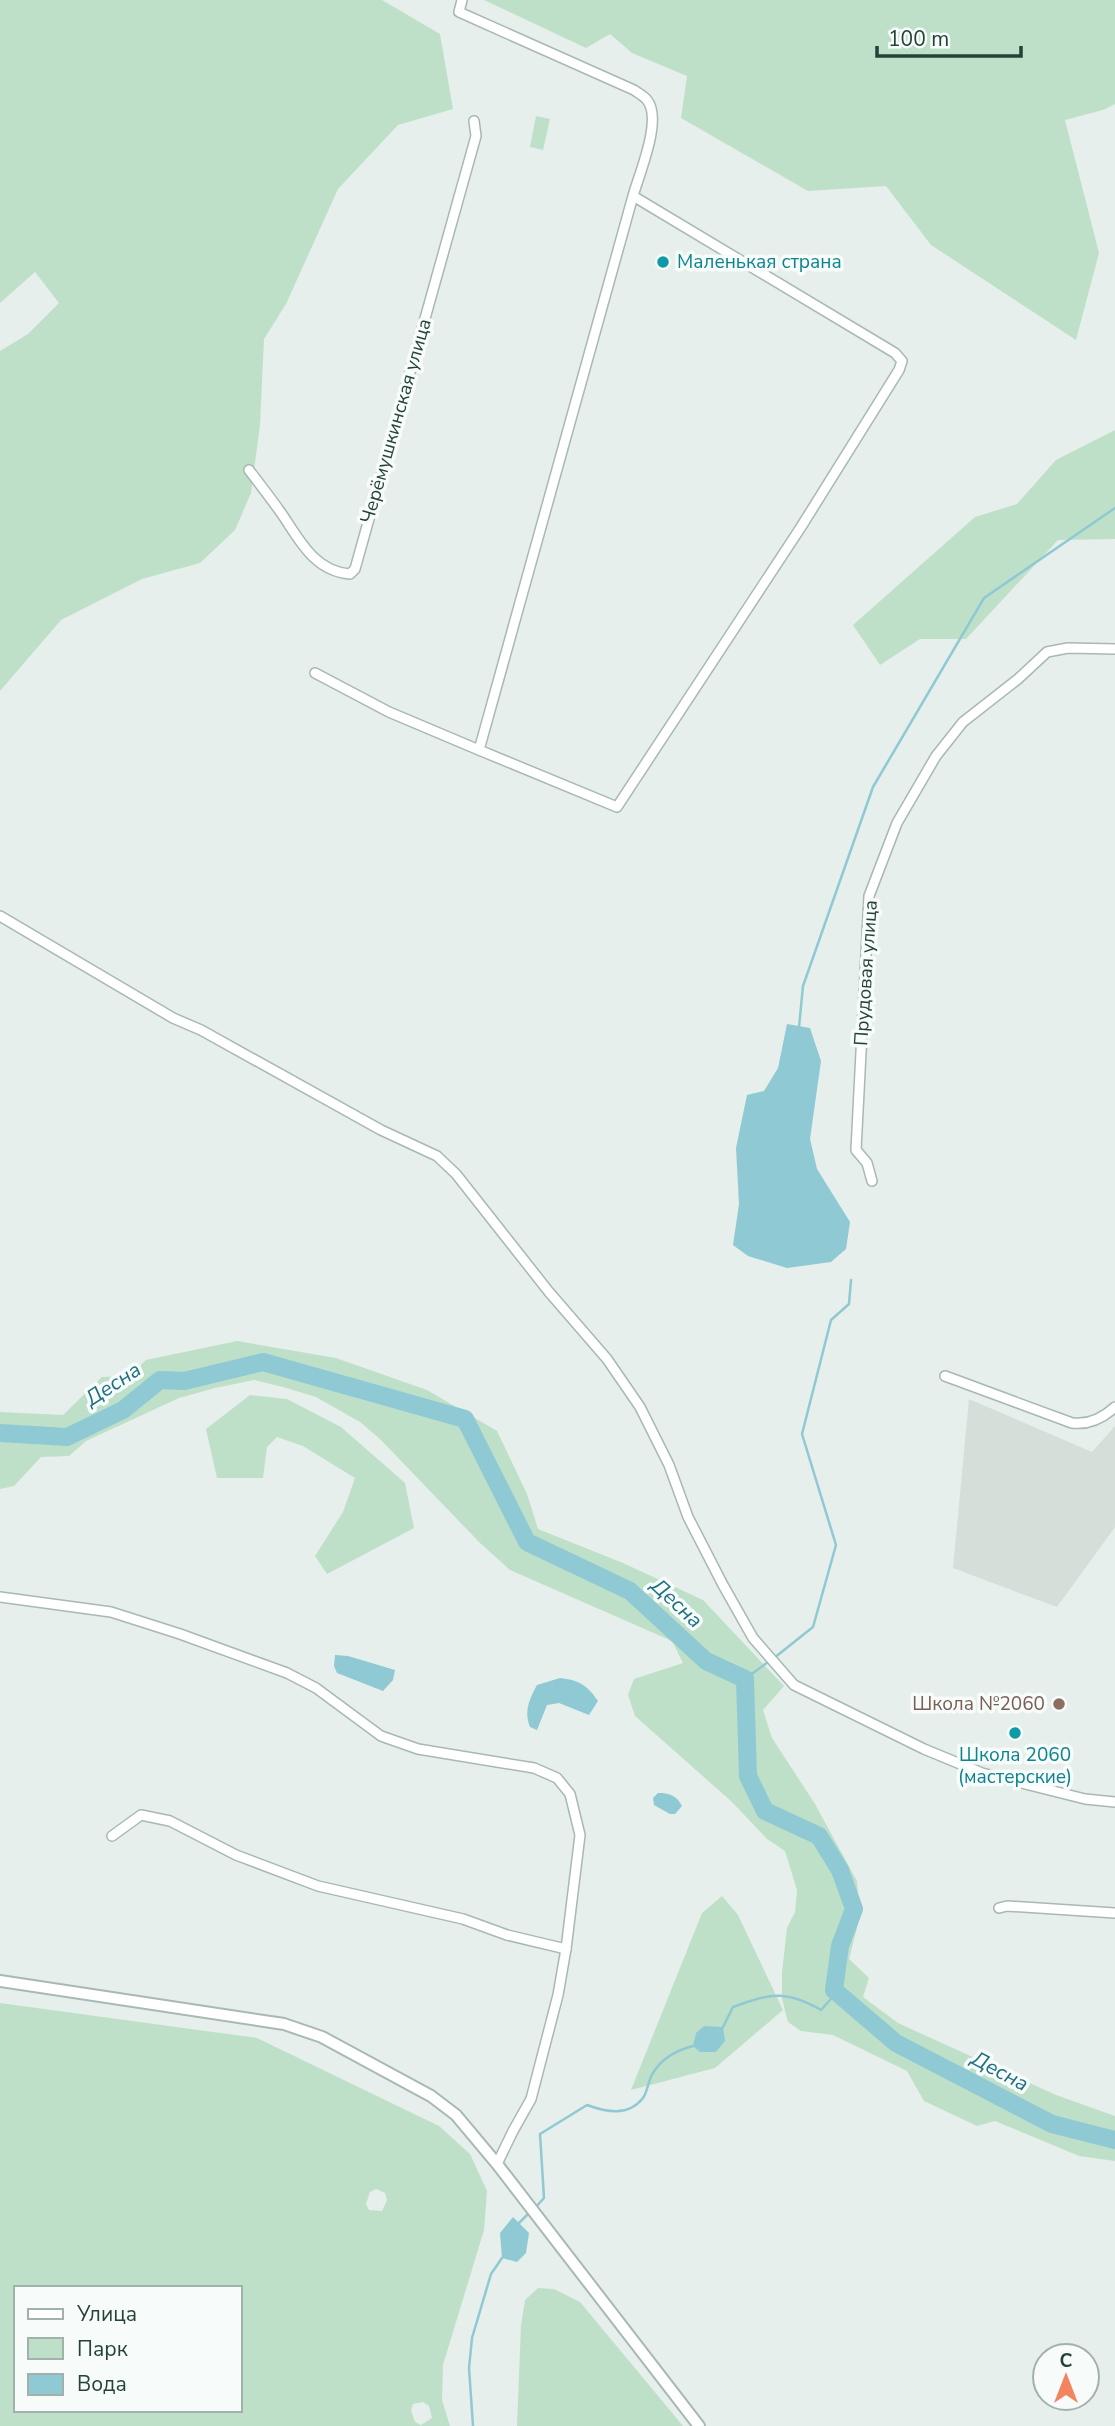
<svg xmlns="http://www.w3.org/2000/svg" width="1115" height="2426" font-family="'Nunito Sans',sans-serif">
<rect width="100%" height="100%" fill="#e6efeb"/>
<!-- built -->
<polygon fill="#d4dfda" points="969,1399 1092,1452 1115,1426 1115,1527 1057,1607 953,1568"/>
<!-- green -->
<g fill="#bfe0c8" fill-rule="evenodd">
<polygon points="0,0 382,0 440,34 453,109 398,125 338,189 286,304 264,339 260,425 251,493 235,530 200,563 142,579 61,620 0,691 0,351 28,334 59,303 35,272 0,303"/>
<polygon points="484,0 1115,0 1115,104 1103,110 1065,120 1099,253 1076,340 931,245 886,186 808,191 681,118 687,76 632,53 610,34 586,48"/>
<polygon points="536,116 550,119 543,150 530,147"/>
<polygon points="1115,430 1115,539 1058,540 966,639 920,639 880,665 853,625 975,517 1017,504 1056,460"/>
<polygon points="237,1341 336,1358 427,1390 497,1431 527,1494 538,1529 623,1563 703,1600 784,1686 763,1710 772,1738 815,1804 857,1881 860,1916 849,1959 869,1978 863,1997 898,2023 1056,2095 1115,2116 1115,2161 1079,2156 995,2121 977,2126 924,2101 907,2071 833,2035 801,2031 788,2022 782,1999 782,1972 787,1928 795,1912 797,1890 785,1851 767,1839 732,1802 635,1716 628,1695 634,1679 683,1663 672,1641 510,1570 480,1543 380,1439 360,1422 316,1397 283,1387 254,1380 215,1388 179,1398 86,1441 69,1456 41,1457 14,1486 0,1489 0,1412 63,1415 102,1377 129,1376 146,1360"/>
<polygon points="250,1395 287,1399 341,1427 405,1483 414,1528 327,1574 315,1556 343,1512 355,1478 303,1446 277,1437 267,1447 263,1478 217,1478 206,1429"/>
<polygon points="722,1896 738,1915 783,2010 715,2068 631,2090 702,1913"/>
<path d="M 0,2003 L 257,2038 L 439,2126 L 470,2154 L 487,2191 L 484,2230 L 443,2365 L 442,2400 L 450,2426 L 0,2426 ZM 376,2189 L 385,2193 L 387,2200 L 382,2211 L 369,2210 L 366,2204 L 370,2192 ZM 16,2288 L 240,2288 L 240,2410 L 16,2410 ZM 423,2402 L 429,2406 L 432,2418 L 421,2425 L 415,2422 L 411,2410 L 413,2404 Z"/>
<polygon points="538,2288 554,2289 580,2302 683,2426 517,2426 521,2326 525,2300"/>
</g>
<!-- water -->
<g fill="#8ec9d4">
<polygon points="787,1024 810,1028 821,1061 810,1139 817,1169 850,1222 846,1249 831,1262 787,1268 748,1256 733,1245 739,1204 736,1148 747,1095 764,1091 778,1068"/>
<polygon points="335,1655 348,1656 395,1670 393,1680 383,1691 337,1673 334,1666"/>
<path d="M 560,1678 C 579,1680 587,1685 598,1701 L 589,1715 L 559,1703 L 547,1705 L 537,1730 L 530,1727 C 524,1711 529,1700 537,1685 Z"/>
<path d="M 658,1793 C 669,1793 676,1795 682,1806 L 675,1814 L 670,1814 L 654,1805 L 653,1798 Z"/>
<polygon points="704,2026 723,2027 725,2041 716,2052 700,2052 693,2046 696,2033"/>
<polygon points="513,2217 529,2233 526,2253 517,2262 502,2258 500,2233"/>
</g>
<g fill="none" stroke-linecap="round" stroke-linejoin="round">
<!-- stream -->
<g stroke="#8ec9d4" stroke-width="2.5">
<polyline points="799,1027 803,986 873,787 984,598 1115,508"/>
<polyline points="774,1658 813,1627 836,1545 802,1434 831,1320 849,1304 851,1280"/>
<polyline points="745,1679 768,1662"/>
<path d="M 723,2027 L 733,2007 C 771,1993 786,1990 821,2010 L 837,1992"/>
<path d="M 534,2209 L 544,2198 L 540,2134 L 587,2105 C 606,2112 628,2117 643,2098 C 648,2091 648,2080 653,2073 C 662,2058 677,2050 693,2046"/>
<polyline points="519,2223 529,2213"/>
<polyline points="473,2426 469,2368 472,2338 491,2274 502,2258"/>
</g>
<!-- river -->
<polyline stroke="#8ec9d4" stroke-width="18" points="0,1433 67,1437 123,1410 160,1380 184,1381 263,1362 465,1419 527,1542 630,1591 706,1661 745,1679 748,1776 765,1811 819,1836 840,1870 854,1909 840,1946 834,1990 896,2043 1052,2124 1115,2140"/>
<!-- minor casing -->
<g stroke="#a8b8b2" stroke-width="12">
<g id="minor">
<path d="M 462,0 L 459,12 L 634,90 C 638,93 644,96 647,100 C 663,119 639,174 633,196 L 479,750 L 617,807 L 801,527 L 899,370 L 902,361 L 895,353 L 633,196"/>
<path d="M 249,470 C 259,483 269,496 279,510 C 298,536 312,571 350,574 L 355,569 L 476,136 L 474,121"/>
<polyline points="315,673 389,712 479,750"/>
<polyline points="0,916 173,1018 201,1030 381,1130 437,1156 456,1174 549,1292 607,1359 640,1407 669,1465 688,1517 723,1585 753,1638 794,1685 924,1749 982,1773 1085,1799 1115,1802"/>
<polyline points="872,1181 867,1163 856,1150 869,896 897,823 936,756 963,722 1018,679 1047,652 1068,648 1115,649"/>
<path d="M 945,1376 L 1072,1423 C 1088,1425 1103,1418 1115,1407"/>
<polyline points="0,1597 111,1612 180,1634 287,1673 316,1688 381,1736 418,1749 534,1768 557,1778 570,1794 580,1835 566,1949 558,1995 531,2099 513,2131 497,2164"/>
<polyline points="112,1836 141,1815 170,1821 236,1855 318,1886 463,1919 507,1935 566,1949"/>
<polyline points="999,1908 1007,1906 1115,1913"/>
</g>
</g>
<!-- tertiary casing -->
<g stroke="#a8b8b2" stroke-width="14">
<polyline id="tertiary" points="0,1981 284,2024 322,2037 431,2096 456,2115 497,2164 699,2426"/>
</g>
<!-- minor -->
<use href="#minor" stroke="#fff" stroke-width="9"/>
<!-- tertiary -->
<use href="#tertiary" stroke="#fff" stroke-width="10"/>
</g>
<!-- markers -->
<g fill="#0f9aa8" stroke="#f7fbf9" stroke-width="2.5">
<circle cx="663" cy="262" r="7"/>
<circle cx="1015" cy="1733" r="7"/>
</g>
<circle fill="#8d6e63" stroke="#f7fbf9" stroke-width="2.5" cx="1059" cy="1704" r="7"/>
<g text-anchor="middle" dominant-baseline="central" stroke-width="7" stroke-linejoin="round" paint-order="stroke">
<!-- culture labels -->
<g font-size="19" fill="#0d838f" stroke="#f7fbf9" text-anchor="start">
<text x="677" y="262">Маленькая страна</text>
<text x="1015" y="1755" text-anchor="middle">Школа 2060<tspan x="1015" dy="22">(мастерские)</tspan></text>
</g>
<!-- street labels -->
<g font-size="19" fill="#24423a" stroke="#f7fbf9">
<text transform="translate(396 421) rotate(-74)">Черёмушкинская улица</text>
<text transform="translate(866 973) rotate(-86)">Прудовая улица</text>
</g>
<!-- education labels -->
<g font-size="19" fill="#785e54" stroke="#f7fbf9" text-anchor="end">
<text x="1045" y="1704">Школа №2060</text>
</g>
<!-- water labels -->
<g font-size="21" font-style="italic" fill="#1c6f80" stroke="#f7fbf9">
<text transform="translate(113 1384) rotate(-33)">Десна</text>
<text transform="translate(677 1603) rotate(43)">Десна</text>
<text transform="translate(1000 2071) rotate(28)">Десна</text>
</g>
</g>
<!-- legend -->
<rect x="14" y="2286" width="228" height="126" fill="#f7fbf9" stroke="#a3b1ad" stroke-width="2"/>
<rect x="28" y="2309" width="35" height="10" fill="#ffffff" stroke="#a3b1ad" stroke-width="2"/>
<text x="77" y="2321" font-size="21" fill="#24423a">Улица</text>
<rect x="28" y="2338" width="35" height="21" fill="#bfe0c8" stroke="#a3b1ad" stroke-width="2"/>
<text x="77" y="2356" font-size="21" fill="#24423a">Парк</text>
<rect x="28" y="2374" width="35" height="21" fill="#8ec9d4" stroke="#a3b1ad" stroke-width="2"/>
<text x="77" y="2391" font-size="21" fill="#24423a">Вода</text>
<!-- north arrow -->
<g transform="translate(1066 2377)"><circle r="33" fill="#f7fbf9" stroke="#a3b1ad" stroke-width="2"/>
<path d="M0-5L12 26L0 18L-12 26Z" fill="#f4845f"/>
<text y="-10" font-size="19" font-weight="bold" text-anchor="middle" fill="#24423a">С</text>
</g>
<!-- scale -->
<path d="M877 46v10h144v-10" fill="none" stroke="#24423a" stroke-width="3.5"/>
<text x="888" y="46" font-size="21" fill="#24423a" stroke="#f7fbf9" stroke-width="5" paint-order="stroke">100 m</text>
</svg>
